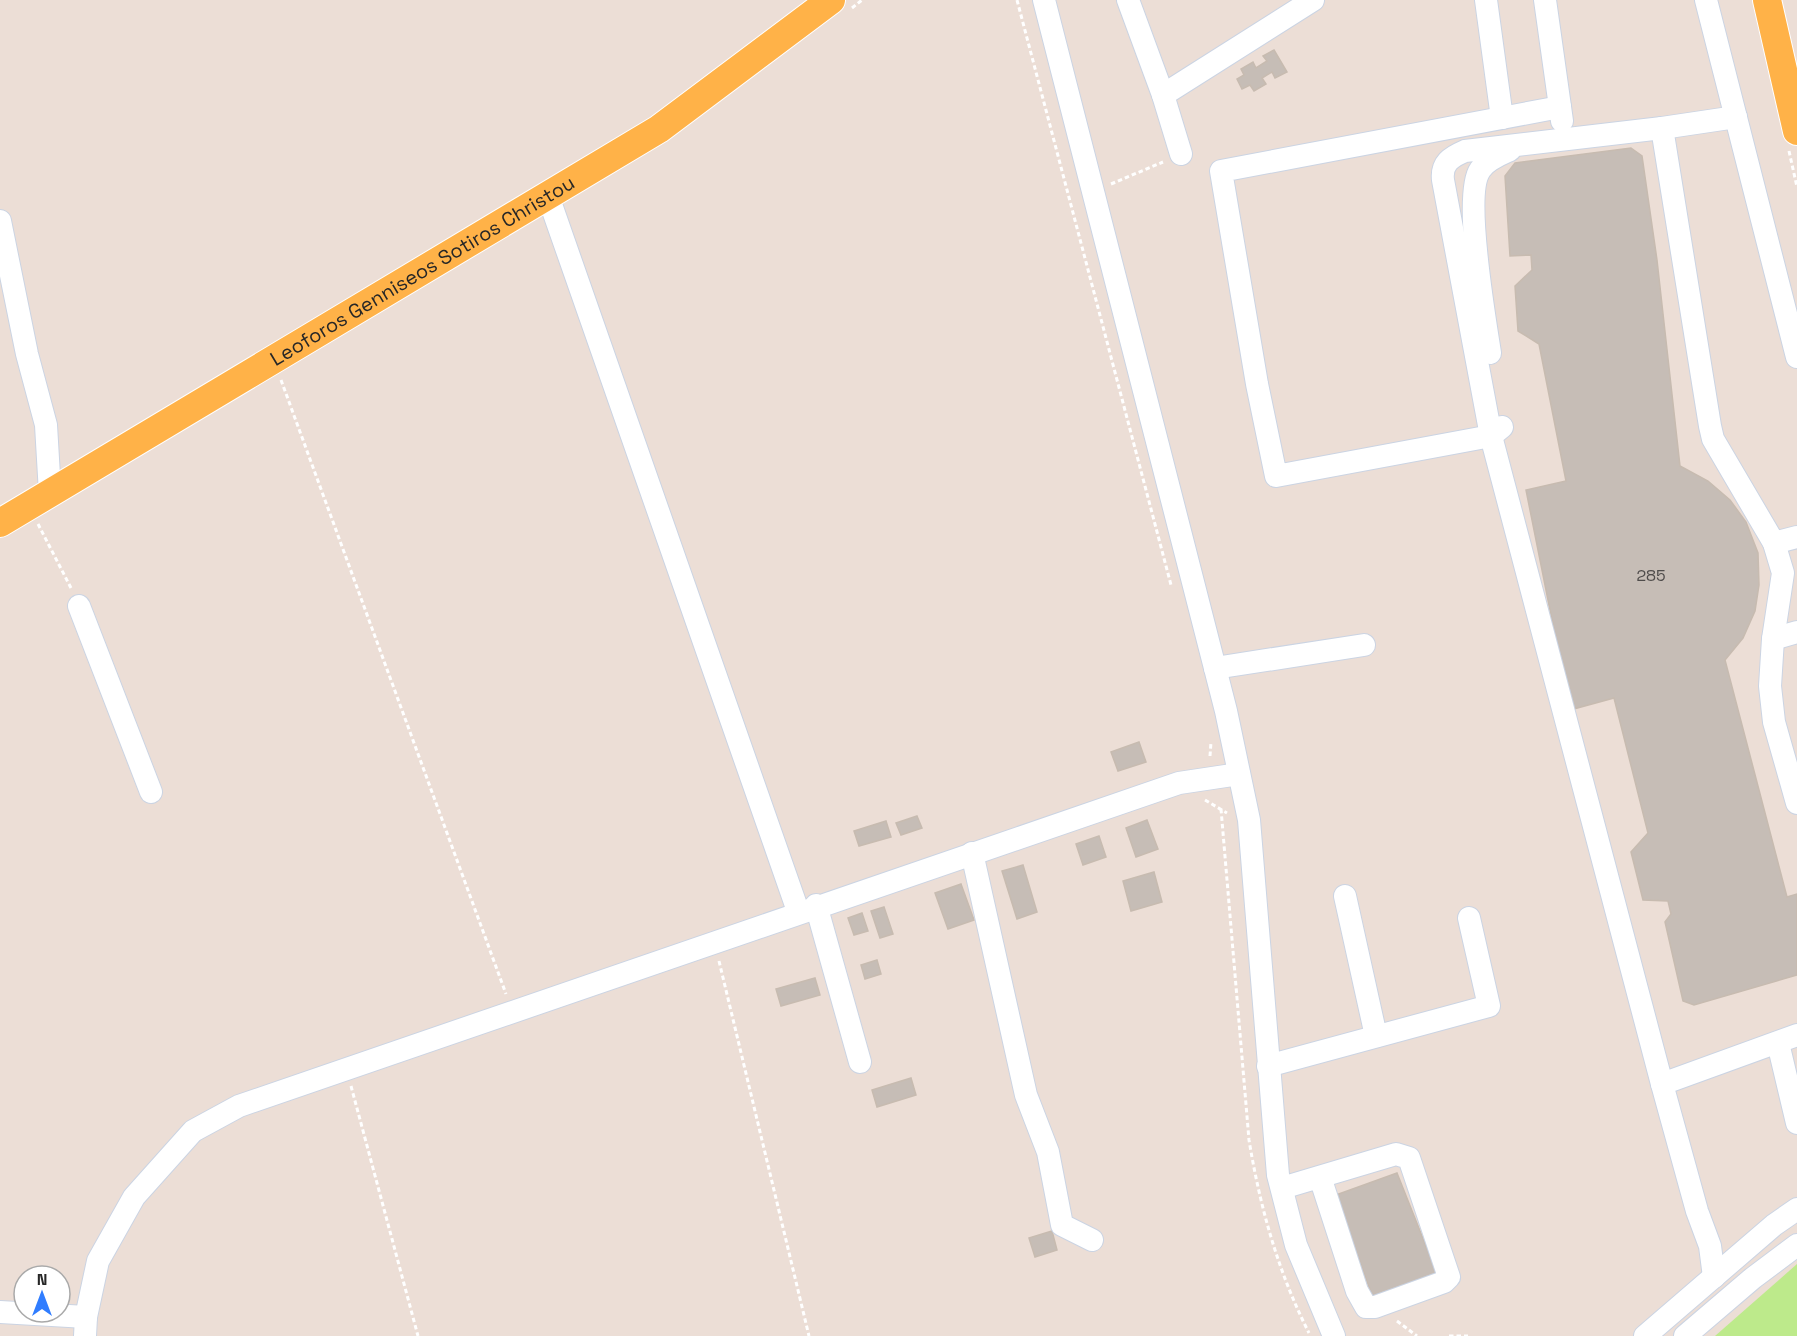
<svg xmlns="http://www.w3.org/2000/svg" width="1797" height="1336" font-family="'Space Grotesk',sans-serif">
<rect width="100%" height="100%" fill="#ecded6"/>
<!-- green -->
<polygon fill="#bdea8b" points="1797,1264 1797,1336 1715,1336"/>
<!-- building -->
<g fill="#c6bdb6" stroke="#c7bbb0" stroke-width="1.5">
<polygon points="1274,50 1287,72 1275,78 1272,72 1262,78 1266,84 1254,91 1250,85 1242,89 1237,79 1244,75 1241,69 1253,62 1256,68 1267,61 1263,56"/>
<polygon points="1631,148 1642,156 1657,260 1680,466 1708,481 1730,500 1746,522 1758,553 1759,585 1755,611 1743,638 1725,660 1787,897 1797,894 1797,975 1694,1005 1683,1001 1665,922 1671,914 1668,901 1643,900 1631,852 1648,833 1614,698 1570,710 1526,490 1566,481 1539,344 1518,331 1515,286 1532,270 1531,255 1510,256 1505,176 1515,163"/>
<polygon points="1139,742 1146,762 1118,771 1111,752"/>
<polygon points="917,816 922,828 901,835 896,823"/>
<polygon points="1147,820 1158,849 1136,857 1126,828"/>
<polygon points="886,821 891,837 859,846 854,831"/>
<polygon points="1099,836 1106,857 1083,865 1076,844"/>
<polygon points="1023,865 1037,912 1017,919 1002,871"/>
<polygon points="1154,872 1162,902 1131,911 1123,881"/>
<polygon points="961,884 974,920 948,929 935,893"/>
<polygon points="884,907 893,934 880,938 871,911"/>
<polygon points="862,913 868,931 854,935 848,918"/>
<polygon points="877,960 881,974 865,979 861,965"/>
<polygon points="815,978 820,995 781,1006 776,989"/>
<polygon points="911,1078 916,1095 877,1107 872,1090"/>
<polygon points="1397,1173 1439,1279 1374,1301 1336,1195"/>
<polygon points="1052,1231 1057,1250 1035,1257 1029,1238"/>
</g>
<g fill="none" stroke-linecap="round" stroke-linejoin="round">
<!-- minor casing -->
<g stroke="#cbd4e3" stroke-width="24">
<g id="minor">
<polyline points="1044,0 1226,711 1249,820 1278,1175 1296,1245 1334,1336"/>
<polyline points="1128,0 1163,95 1181,154"/>
<polyline points="1486,0 1502,118"/>
<polyline points="1545,0 1562,121"/>
<polyline points="1706,0 1797,357"/>
<polyline points="1163,95 1313,0"/>
<polyline points="1662,128 1736,117"/>
<polyline points="548,196 798,911"/>
<polyline points="0,221 27,354 46,425 50,493"/>
<path d="M 1490,353 C 1485,320 1463,195 1480,170 C 1486,160 1499,155 1510,150"/>
<polyline points="1502,427 1491,436 1276,476 1257,384 1221,171 1560,107"/>
<polyline points="1774,543 1797,537"/>
<polyline points="79,606 151,792"/>
<polyline points="1773,639 1797,632"/>
<polyline points="1215,668 1364,645"/>
<polyline points="972,853 1026,1095 1048,1152 1062,1225 1092,1240"/>
<polyline points="1345,896 1376,1036"/>
<polyline points="816,905 860,1062"/>
<polyline points="1778,1043 1797,1123"/>
<polyline points="1268,1066 1489,1006 1469,918"/>
<polyline points="1662,1084 1797,1035"/>
<polyline points="1282,1188 1396,1154 1409,1158 1449,1277 1444,1282 1375,1307 1366,1307 1357,1291 1320,1177"/>
<path d="M 1714,1277 L 1710,1246 L 1697,1211 L 1662,1084 L 1491,436 L 1443,180 C 1441,163 1451,157 1465,151 L 1662,128 L 1710,426 L 1713,439 L 1774,543 L 1783,573 L 1773,639 L 1770,686 L 1774,722 L 1797,803"/>
<polyline points="0,1312 86,1317"/>
<polyline points="85,1336 86,1317 98,1261 134,1197 193,1131 239,1106 1179,783 1239,774"/>
<polyline points="1645,1336 1774,1225 1797,1209"/>
<polyline points="1685,1336 1753,1278 1797,1245"/>
</g>
</g>
<!-- major casing -->
<g stroke="#fff" stroke-width="30">
<g id="major">
<polyline points="1767,0 1797,131"/>
<path id="s1" d="M 0,523 L 659,129 L 831,0"/>
</g>
</g>
<!-- path -->
<g stroke="#fff" stroke-width="3" stroke-dasharray="4.5 3" stroke-linecap="butt">
<polyline points="1017,0 1171,585"/>
<polyline points="852,8 862,0"/>
<polyline points="1789,151 1797,187"/>
<polyline points="1111,184 1163,162"/>
<polyline points="281,380 506,994"/>
<polyline points="38,524 71,588"/>
<polyline points="1210,756 1211,742"/>
<polyline points="1205,800 1227,813"/>
<path d="M 1221,809 L 1249,1140 C 1260,1207 1278,1272 1309,1333"/>
<polyline points="719,961 809,1336"/>
<polyline points="351,1086 418,1336"/>
<polyline points="1397,1321 1417,1336"/>
<polyline points="1449,1336 1468,1336"/>
</g>
<!-- minor -->
<use href="#minor" stroke="#fff" stroke-width="22"/>
<!-- major -->
<use href="#major" stroke="#ffb248" stroke-width="28"/>
</g>
<g text-anchor="middle" dominant-baseline="central" stroke-width="6" stroke-linejoin="round" paint-order="stroke">
<!-- number labels -->
<g font-size="16" fill="#4f4c4b">
<text x="1651" y="575">285</text>
</g>
<!-- street labels -->
<g font-size="20" fill="#272727" stroke="#fff">
<text stroke="none"><textPath href="#s1" startOffset="492">Leoforos Genniseos Sotiros Christou</textPath></text>
</g>
</g>
<!-- north arrow -->
<g transform="translate(42 1294)"><circle r="28" fill="#ffffff" stroke="#a9a9a9" stroke-width="1.5"/>
<path d="M0-4.5L10 22L0 15L-10 22Z" fill="#307dff"/>
<text y="-9" font-size="16" font-weight="bold" text-anchor="middle" fill="#272727">N</text>
</g>
</svg>
